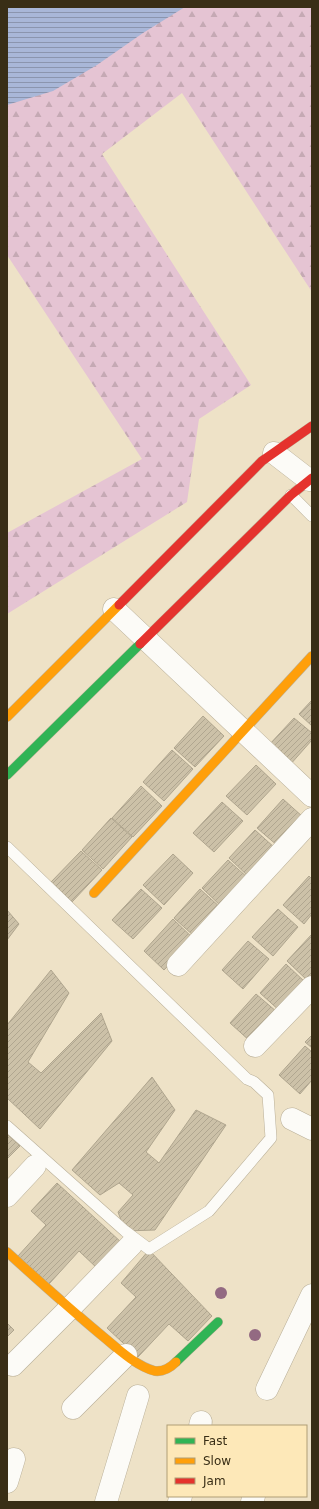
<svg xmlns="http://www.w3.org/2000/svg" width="319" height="1509" font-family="'DejaVu Sans',sans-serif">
<defs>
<pattern id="forest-firs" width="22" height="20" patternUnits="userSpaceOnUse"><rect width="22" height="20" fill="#e5c4d3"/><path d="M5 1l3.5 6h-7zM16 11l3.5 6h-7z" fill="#c5a9b4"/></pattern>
<pattern id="water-rules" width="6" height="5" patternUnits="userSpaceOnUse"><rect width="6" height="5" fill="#a9b7d8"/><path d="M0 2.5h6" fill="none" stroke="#8b95ae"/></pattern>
<pattern id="building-hatch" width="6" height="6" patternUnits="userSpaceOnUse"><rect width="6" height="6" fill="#ccc1a8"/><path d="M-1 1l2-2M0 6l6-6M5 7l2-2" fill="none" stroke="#b0a690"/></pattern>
</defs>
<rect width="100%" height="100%" fill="#eee2c7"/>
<!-- forest -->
<polygon fill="url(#forest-firs)" points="7,7 312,7 312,292 182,93 102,154 251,385 199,419 187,502 7,614 7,533 142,459 7,255"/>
<!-- water -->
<polygon fill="url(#water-rules)" points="7,7 185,7 143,33 97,65 53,91 7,105"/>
<!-- building -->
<g fill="url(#building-hatch)" stroke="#afa58e">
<polygon points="312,700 312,726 299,714"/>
<polygon points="203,716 224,736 195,767 174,748"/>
<polygon points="294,718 312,733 312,740 289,766 268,746"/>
<polygon points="172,750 193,769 164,801 143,782"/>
<polygon points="256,765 276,784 247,815 226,796"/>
<polygon points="141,786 162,806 133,837 112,818"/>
<polygon points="283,799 303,817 278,846 257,828"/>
<polygon points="222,802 243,821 214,852 193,833"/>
<polygon points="111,818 132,837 103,869 82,850"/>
<polygon points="255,830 275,848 250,878 229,858"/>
<polygon points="81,851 102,870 72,902 51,882"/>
<polygon points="173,854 193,873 164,905 143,885"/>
<polygon points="228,860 248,878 223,908 202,888"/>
<polygon points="309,876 312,879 312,914 304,924 283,905"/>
<polygon points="141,889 162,908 133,939 112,920"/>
<polygon points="200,889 221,908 195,937 174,918"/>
<polygon points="278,909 298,927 273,956 252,937"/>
<polygon points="7,910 19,924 7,940"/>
<polygon points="173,919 194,939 164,970 144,951"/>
<polygon points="312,934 312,976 308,981 287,961"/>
<polygon points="248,941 269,959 243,989 222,970"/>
<polygon points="286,964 306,983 281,1012 260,993"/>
<polygon points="51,970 69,993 28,1062 41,1073 101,1013 112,1041 40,1129 7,1098 7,1025"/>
<polygon points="256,994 277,1012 251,1042 230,1023"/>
<polygon points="312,1035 312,1048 305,1042"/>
<polygon points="305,1046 312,1052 312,1080 300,1094 279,1075"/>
<polygon points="152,1077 175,1110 146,1152 159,1163 196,1110 226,1125 155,1230 125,1231 118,1212 133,1195 119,1183 100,1195 72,1170"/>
<polygon points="7,1134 20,1146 7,1159"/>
<polygon points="57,1183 122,1243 98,1269 79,1251 49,1284 18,1256 46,1225 31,1211"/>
<polygon points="149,1250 212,1316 188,1341 169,1324 138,1357 107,1328 136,1297 121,1283"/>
<polygon points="7,1323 14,1330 7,1337"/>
</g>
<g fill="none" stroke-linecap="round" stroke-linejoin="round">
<!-- lane casing -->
<g stroke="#b9af98" stroke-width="12">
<g id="lane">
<polyline points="291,495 312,516"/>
<polyline points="7,847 247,1079 254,1082 268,1095 271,1138 209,1211 149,1249 125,1231 7,1126"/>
</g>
</g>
<!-- street casing -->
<g stroke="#b9af98" stroke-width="23">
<g id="street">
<polyline points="274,453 309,480"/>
<polyline points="114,609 312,796"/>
<polyline points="178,965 312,819"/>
<polyline points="255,1046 312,987"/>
<polyline points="292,1119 312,1129"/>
<polyline points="7,1196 35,1166"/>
<polyline points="13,1365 69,1309 132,1244"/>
<polyline points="267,1389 312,1295"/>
<polyline points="73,1408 126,1355"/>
<polyline points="200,1426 201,1422"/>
<polyline points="7,1482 14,1459"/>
<polyline points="106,1502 138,1396"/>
<polyline points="179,1502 181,1496"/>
<polyline points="252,1502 254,1496"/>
</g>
</g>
<!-- fast casing -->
<g stroke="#b9af98" stroke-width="10">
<g id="fast">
<polyline points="7,775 140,644"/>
<polyline points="176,1362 218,1322"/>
</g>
</g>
<!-- slow casing -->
<g stroke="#b9af98" stroke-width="10">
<g id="slow">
<polyline points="7,717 119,605"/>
<polyline points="94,893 312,656"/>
<path d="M 7,1252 C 40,1282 72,1311 106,1339 C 119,1350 138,1367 155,1371 C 164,1372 171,1367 176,1362"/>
</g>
</g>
<!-- jam casing -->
<g stroke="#b9af98" stroke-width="10">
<g id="jam">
<polyline points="119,605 262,461 312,426"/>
<polyline points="140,644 291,495 312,478"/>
</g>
</g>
<!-- lane -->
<use href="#lane" stroke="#fcfbf7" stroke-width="11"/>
<!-- street -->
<use href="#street" stroke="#fcfbf7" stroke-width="22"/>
<!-- fast -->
<use href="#fast" stroke="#30b455" stroke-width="9"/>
<!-- slow -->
<use href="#slow" stroke="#ff9f0a" stroke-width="9"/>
<!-- jam -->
<use href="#jam" stroke="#e5322d" stroke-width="9"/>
</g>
<!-- trees -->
<g fill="#936a82">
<circle cx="221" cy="1293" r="6"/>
<circle cx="255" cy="1335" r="6"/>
</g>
<!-- border -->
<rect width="319" height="1509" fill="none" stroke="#392e16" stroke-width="16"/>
<!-- legend -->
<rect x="167" y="1425" width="140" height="72" fill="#fde8b8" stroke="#af9e77"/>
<rect x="175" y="1438" width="20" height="6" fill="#30b455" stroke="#af9e77"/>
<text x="203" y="1445" font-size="12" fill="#392e16">Fast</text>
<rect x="175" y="1458" width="20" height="6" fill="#ff9f0a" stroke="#af9e77"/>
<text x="203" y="1465" font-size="12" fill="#392e16">Slow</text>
<rect x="175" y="1478" width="20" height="6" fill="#e5322d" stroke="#af9e77"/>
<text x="203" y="1485" font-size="12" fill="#392e16">Jam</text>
</svg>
